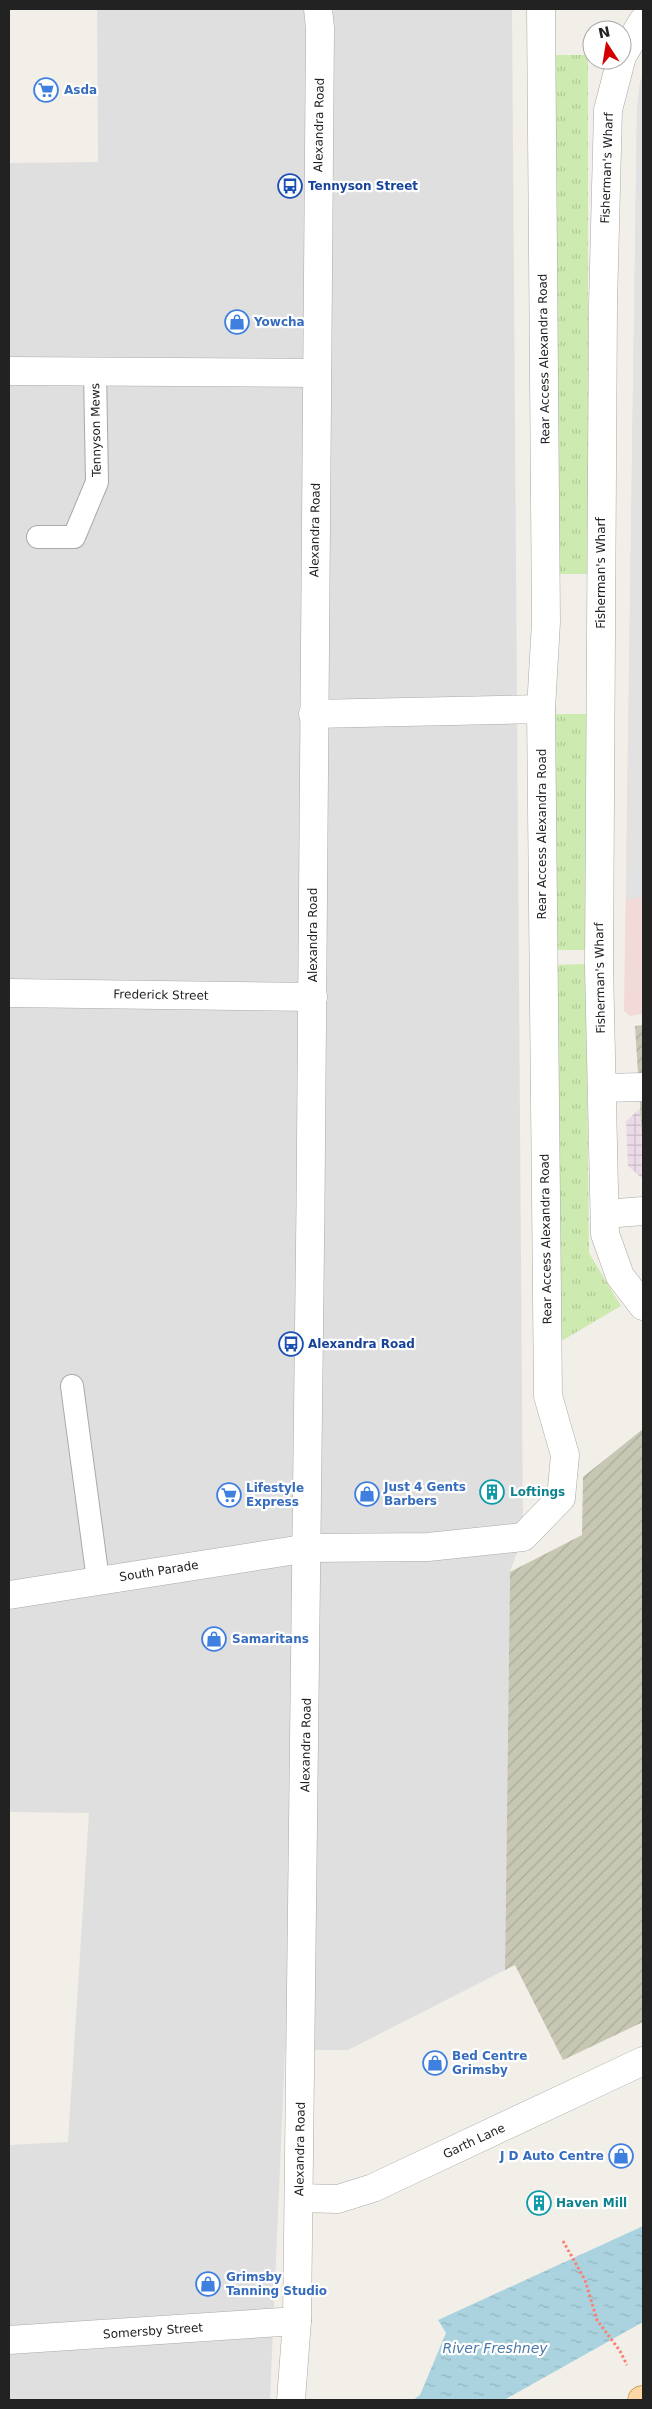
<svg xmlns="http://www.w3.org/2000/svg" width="652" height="2409" font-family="'DejaVu Sans',sans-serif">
<defs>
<pattern id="industrial-grid" width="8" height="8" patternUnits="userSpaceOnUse" patternTransform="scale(1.25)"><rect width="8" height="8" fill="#ebdbe8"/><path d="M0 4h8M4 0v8" fill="none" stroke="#c9bcc7"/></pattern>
<pattern id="construction-furrows" width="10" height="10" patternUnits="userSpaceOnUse" patternTransform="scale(1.25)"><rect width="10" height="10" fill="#c7c7b4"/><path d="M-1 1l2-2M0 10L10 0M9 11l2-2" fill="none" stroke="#abab9a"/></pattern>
<pattern id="grass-tufts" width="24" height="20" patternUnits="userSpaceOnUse" patternTransform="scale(1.25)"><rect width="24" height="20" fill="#cdebb0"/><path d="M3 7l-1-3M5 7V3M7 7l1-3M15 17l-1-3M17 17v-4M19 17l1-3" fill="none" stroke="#b0c997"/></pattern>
<pattern id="water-ripples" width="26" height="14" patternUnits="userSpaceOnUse" patternTransform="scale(1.25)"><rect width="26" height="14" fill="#aad3df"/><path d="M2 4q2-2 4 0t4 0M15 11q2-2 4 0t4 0" fill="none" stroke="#92b5bf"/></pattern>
</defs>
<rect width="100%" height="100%" fill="#f2efe9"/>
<!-- residential -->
<polygon fill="#e0dfdf" points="97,9 512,9 523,1537 510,1572 505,1970 348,2050 285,2050 270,2400 9,2400 9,2145 68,2142 89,1813 9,1812 9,163 98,162"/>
<!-- commercial -->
<polygon fill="#f2dad9" points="643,69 643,1014 630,1016 624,1011 637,107"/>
<!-- industrial -->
<polygon fill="url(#industrial-grid)" points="643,1106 643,1179 628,1166 626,1121"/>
<!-- construction -->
<g fill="url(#construction-furrows)">
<polygon points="643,1025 643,1152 635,1026"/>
<polygon points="643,1429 643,2022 563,2060 515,1965 505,1970 510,1572 582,1535 583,1477"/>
</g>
<!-- grass -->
<g fill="url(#grass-tufts)">
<polygon points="555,55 588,55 588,574 554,574"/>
<rect x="552" y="714" width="36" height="236"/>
<polygon points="586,964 589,1253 621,1306 558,1343 550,965"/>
</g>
<!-- parking -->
<polygon fill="#e2e2e2" points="640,81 643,81 643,897 626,900 637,107"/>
<!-- water -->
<polygon fill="url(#water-ripples)" points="643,2226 643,2322 504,2400 413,2400 420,2395 446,2333 438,2320"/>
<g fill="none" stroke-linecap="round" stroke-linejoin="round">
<!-- service casing -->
<g stroke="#a9a9a9" stroke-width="24">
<g id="service">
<polyline points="38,537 74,537 97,482 95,372"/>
<polyline points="72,1386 98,1580"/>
</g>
</g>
<!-- minor casing -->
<g stroke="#a9a9a9" stroke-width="29">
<g id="minor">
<polyline points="541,9 546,622 541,709"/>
<polyline points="622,56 643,21"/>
<polyline points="621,60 608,110 603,305 599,967 605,1234 620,1276 643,1306"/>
<polyline points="9,371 317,373"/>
<polyline points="9,993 313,997"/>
<polyline points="602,1088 643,1087"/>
<polyline points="605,1214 643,1211"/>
<polyline points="9,1595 309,1548 428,1547 523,1537 561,1498 565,1455 548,1396 541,709 313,714"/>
<polyline points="299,2198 338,2199 373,2188 643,2061"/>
<polyline points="9,2340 297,2321"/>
<path d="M 291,2400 L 297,2321 C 311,1557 312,792 320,28 L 318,9"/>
</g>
</g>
<!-- primary casing -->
<g stroke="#a06b00" stroke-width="29">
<polyline id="primary" points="642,2400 643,2400"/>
</g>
<!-- path -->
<polyline stroke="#fa8072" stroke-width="3" stroke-dasharray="2.5 2.5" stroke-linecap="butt" points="563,2241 585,2280 597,2320 620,2351 627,2365"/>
<!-- service -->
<use href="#service" stroke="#fff" stroke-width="22"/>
<!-- minor -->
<use href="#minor" stroke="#fff" stroke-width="28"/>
<!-- primary -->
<use href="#primary" stroke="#fcd6a4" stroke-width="28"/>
</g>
<!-- icons -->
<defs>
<g id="supermarket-ring" transform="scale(1.25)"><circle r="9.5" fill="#fff" stroke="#3f7fe0" stroke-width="1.5"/><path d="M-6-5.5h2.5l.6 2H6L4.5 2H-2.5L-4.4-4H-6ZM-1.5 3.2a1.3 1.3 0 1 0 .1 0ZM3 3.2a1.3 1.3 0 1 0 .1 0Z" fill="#3f7fe0"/></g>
<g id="bus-ring" transform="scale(1.25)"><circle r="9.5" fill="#fff" stroke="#1a4fb4" stroke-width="1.5"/><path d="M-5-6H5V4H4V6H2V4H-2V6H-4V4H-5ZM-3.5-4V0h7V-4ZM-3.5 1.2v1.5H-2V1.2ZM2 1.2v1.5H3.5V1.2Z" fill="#1a4fb4"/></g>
<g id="shop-ring" transform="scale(1.25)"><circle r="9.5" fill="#fff" stroke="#3f7fe0" stroke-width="1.5"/><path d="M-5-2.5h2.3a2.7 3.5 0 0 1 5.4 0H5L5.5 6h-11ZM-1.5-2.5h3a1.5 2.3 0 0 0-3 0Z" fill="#3f7fe0"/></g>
<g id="building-ring" transform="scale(1.25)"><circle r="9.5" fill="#fff" stroke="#0f9aa8" stroke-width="1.5"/><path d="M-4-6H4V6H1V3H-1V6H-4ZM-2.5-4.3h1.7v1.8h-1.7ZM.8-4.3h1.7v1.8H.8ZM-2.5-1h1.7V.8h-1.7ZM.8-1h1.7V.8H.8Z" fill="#0f9aa8"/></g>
</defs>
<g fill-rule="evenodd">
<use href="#supermarket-ring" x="46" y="90"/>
<use href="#bus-ring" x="290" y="186"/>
<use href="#shop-ring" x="237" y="322"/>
<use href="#bus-ring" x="291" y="1344"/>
<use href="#building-ring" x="492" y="1492"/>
<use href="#shop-ring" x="367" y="1494"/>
<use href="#supermarket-ring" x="229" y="1495"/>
<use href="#shop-ring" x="214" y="1639"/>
<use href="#shop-ring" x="435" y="2063"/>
<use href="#shop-ring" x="621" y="2156"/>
<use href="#building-ring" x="539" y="2203"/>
<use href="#shop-ring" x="208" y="2284"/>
</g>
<g text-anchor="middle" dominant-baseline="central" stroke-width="4.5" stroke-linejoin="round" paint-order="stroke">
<!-- shop labels -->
<g font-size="12" font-weight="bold" fill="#366cbe" stroke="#fff" text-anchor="start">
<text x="64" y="90">Asda</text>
<text x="254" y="322">Yowcha</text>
<text x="384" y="1487">Just 4 Gents<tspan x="384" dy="14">Barbers</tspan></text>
<text x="246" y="1488">Lifestyle<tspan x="246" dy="14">Express</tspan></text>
<text x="232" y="1639">Samaritans</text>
<text x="452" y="2056">Bed Centre<tspan x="452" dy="14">Grimsby</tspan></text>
<text x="604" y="2156" text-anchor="end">J D Auto Centre</text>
<text x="226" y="2277">Grimsby<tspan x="226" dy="14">Tanning Studio</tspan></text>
</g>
<!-- street labels -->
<g font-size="12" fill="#222" stroke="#fff">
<text transform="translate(319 125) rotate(-89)">Alexandra Road</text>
<text transform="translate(607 168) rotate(-88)">Fisherman's Wharf</text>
<text transform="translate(544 359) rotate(-91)">Rear Access Alexandra Road</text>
<text transform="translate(96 430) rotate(-91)">Tennyson Mews</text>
<text transform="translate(315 530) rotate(-89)">Alexandra Road</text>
<text transform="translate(601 573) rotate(-90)">Fisherman's Wharf</text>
<text transform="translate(542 834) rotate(-90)">Rear Access Alexandra Road</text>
<text transform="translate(313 935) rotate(-90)">Alexandra Road</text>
<text transform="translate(600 978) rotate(-91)">Fisherman's Wharf</text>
<text transform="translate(161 995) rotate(1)">Frederick Street</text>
<text transform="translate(546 1239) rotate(-91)">Rear Access Alexandra Road</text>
<text transform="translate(159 1571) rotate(-9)">South Parade</text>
<text transform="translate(306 1745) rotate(-89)">Alexandra Road</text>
<text transform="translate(474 2141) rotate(-25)">Garth Lane</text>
<text transform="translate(300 2149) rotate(-89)">Alexandra Road</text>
<text transform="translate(153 2331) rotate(-4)">Somersby Street</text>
</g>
<!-- transit labels -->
<g font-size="12" font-weight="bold" fill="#164399" stroke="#fff" text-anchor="start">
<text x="308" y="186">Tennyson Street</text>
<text x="308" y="1344">Alexandra Road</text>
</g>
<!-- culture labels -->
<g font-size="12" font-weight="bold" fill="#0d838f" stroke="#fff" text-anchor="start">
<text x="510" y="1492">Loftings</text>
<text x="556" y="2203">Haven Mill</text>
</g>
<!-- water labels -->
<g font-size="14" font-style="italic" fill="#4a7aab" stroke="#fff">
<text x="495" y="2348">River Freshney</text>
</g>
</g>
<!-- border -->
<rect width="652" height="2409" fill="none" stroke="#222222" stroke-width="20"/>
<!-- north arrow -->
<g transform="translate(607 45) rotate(348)"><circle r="24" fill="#ffffff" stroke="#a7a7a7"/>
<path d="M0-4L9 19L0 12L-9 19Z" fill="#d40000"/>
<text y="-8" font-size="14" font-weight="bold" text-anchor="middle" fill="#222222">N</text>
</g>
</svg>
